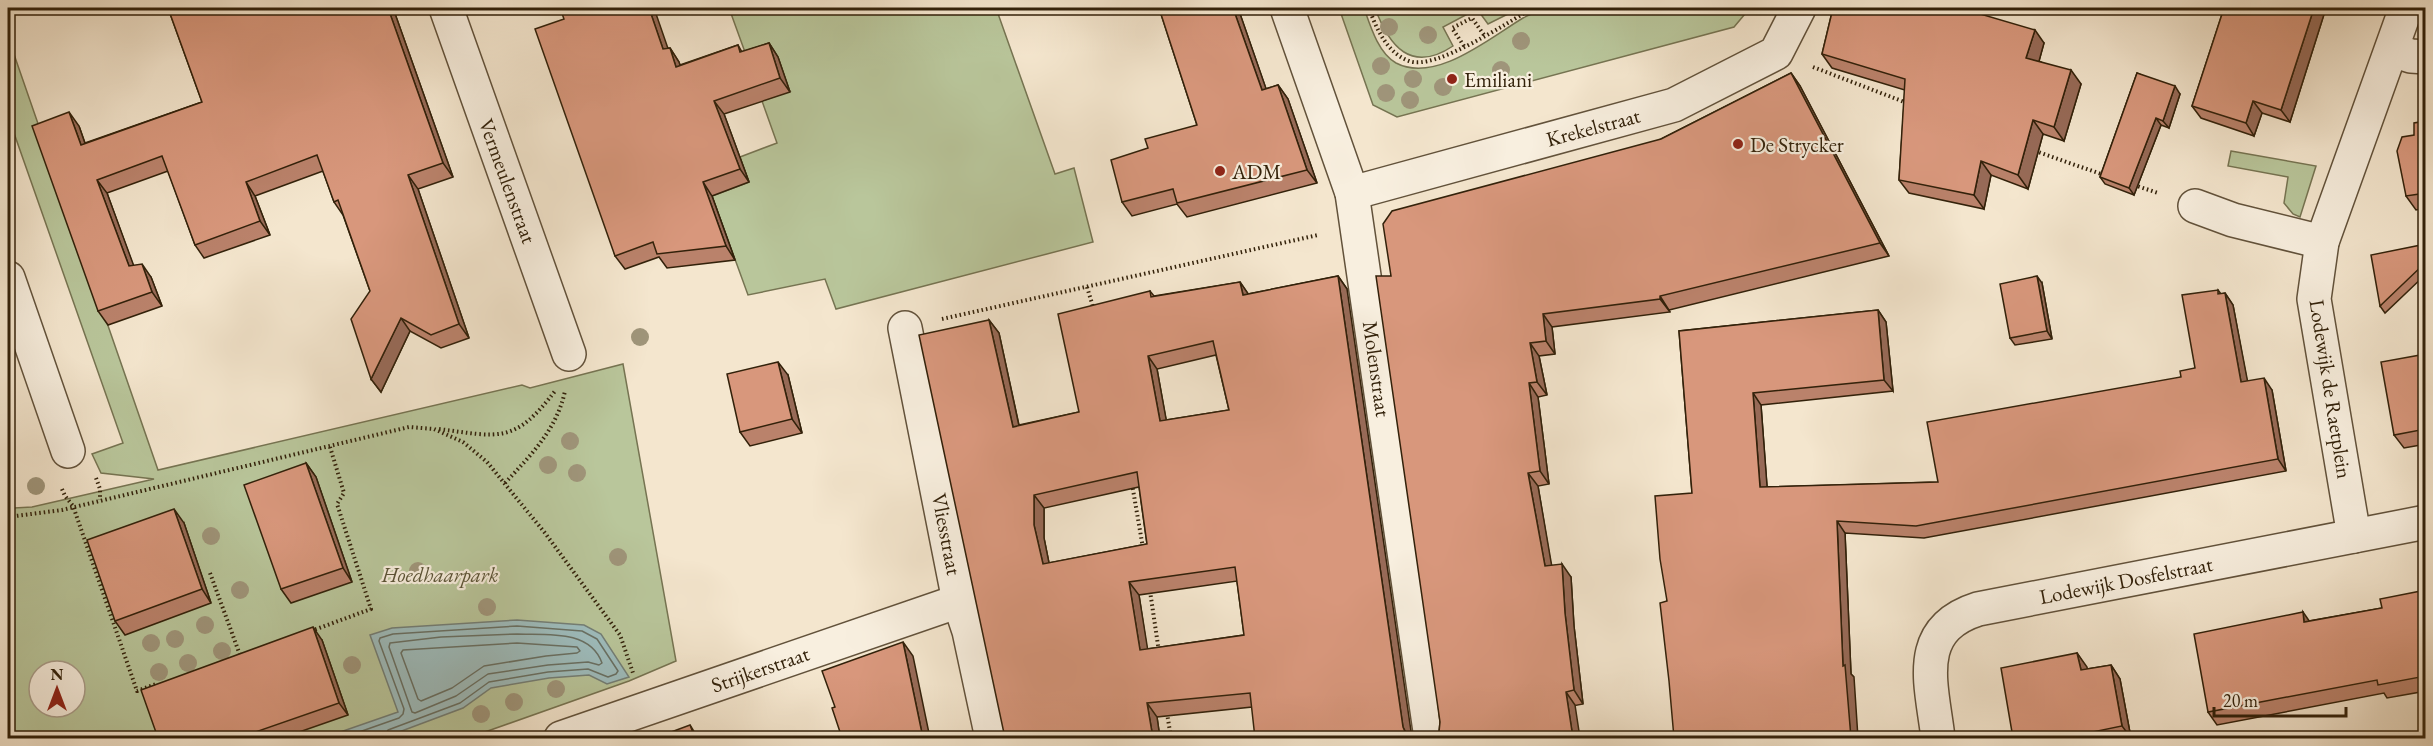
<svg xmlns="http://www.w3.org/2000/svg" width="2433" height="746" font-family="'EB Garamond',serif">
<rect width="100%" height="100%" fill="#f4e6ce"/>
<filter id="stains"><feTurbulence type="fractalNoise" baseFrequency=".00333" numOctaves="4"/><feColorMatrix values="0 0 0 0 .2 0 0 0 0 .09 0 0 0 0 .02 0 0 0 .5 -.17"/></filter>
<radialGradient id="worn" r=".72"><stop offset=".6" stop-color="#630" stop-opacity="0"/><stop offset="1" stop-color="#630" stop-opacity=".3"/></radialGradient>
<!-- green -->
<g fill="#b9c69b" stroke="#767452" stroke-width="1.5" fill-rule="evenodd">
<polygon points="729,8 996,8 1055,174 1074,168 1093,242 836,309 825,279 748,295 712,196 749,182 740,157 777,143 762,101 790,91 750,66"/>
<path d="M 1339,8 L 1364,8 C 1370,25 1378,53 1396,63 C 1436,84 1491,37 1523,18 C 1530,14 1540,11 1548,8 L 1750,8 L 1734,27 L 1397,117 L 1373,105 Z"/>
<path d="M 1375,8 L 1520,8 L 1488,24 L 1477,9 L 1443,27 L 1453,46 C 1411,74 1389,46 1375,8 Z"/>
<path d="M 8,37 L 158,470 L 522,385 L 530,388 L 623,364 L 676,661 L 629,681 L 468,738 L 8,738 L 8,492 L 14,508 L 32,507 L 154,479 L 101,473 L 92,454 L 123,443 L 8,116 ZM 39,671 L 75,671 L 75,707 L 39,707 Z"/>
<polygon points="2231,151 2316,166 2300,217 2293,214 2284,203 2288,177 2228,166"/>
</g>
<!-- water -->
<polygon fill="#9ebebf" stroke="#737f77" stroke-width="1.5" points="517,620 584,625 601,634 629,677 607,684 589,675 549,678 491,688 463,708 383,738 323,738 398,712 370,635 392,628"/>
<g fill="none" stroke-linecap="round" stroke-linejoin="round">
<!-- shore -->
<g stroke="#687064" stroke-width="1.5">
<path d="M 517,634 C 546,635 590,629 602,663 L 599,665 L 588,662 L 548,665 L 488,674 L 456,696 L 415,713 L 412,712 L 389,647 L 390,643 L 441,637 Z"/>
<polygon points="517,643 577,647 580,651 577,653 546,656 484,666 452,688 421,701 418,699 401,653 403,650"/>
<polyline points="342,738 399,718 403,714 404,709 379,641 380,638 393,634 517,626 582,631 597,639 618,671 616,674 608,677 588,669 548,672 489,682 460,703 388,730 384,738"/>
</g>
<!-- minor casing -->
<g stroke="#62523b" stroke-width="36">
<g id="minor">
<polyline points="446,8 569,354"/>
<polyline points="1287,8 1352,193 1431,738"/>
<polyline points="2392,50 2411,56 2426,57"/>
<polyline points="1352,193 1674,105 1776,53 1799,8"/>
<polyline points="2195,206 2233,220 2322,242"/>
<polyline points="8,278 68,451"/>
<polyline points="905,328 959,601 969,631 992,738"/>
<polyline points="2354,536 2314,299 2322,242 2406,8"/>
<polyline points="561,738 959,601"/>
<path d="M 1938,738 C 1932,685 1912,630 1978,609 L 2426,522"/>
</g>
</g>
<!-- path -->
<g stroke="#32210a" stroke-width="4" stroke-dasharray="1.5 3" stroke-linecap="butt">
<path d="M 1369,8 C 1376,28 1387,53 1409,61 C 1435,71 1508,22 1533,8"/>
<polyline points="1464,46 1452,28 1472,18 1484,35"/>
<polyline points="1813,67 1907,103"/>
<polyline points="2035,151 2104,175"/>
<polyline points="2134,185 2158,193"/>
<polyline points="1087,287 1094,310"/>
<polyline points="942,319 1318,235"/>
<path d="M 439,429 C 499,437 515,444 555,391"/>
<polyline points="96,478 100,489 100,500"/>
<path d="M 505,483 C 531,455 557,429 565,391"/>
<polyline points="1132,484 1143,548"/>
<polyline points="62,489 65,496 73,506 137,691 156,684"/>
<polyline points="8,517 62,510 409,427 434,429 463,442 487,462 545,533 620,635 633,673"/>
<polyline points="210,573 240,655"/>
<polyline points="1150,591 1159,652"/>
<polyline points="311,631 371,609 337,504 344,493 330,447"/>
<polyline points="1167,713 1171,738"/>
</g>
<!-- minor -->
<use href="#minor" stroke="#f8efdf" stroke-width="33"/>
</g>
<!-- trees -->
<g fill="#9f957a">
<circle cx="1389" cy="27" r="9"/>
<circle cx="1428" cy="35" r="9"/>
<circle cx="1521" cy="41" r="9"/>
<circle cx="1381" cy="66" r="9"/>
<circle cx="1501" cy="70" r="9"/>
<circle cx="1413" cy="79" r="9"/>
<circle cx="1443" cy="87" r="9"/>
<circle cx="1386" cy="93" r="9"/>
<circle cx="1410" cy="100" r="9"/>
<circle cx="640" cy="337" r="9"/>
<circle cx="570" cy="441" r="9"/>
<circle cx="548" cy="465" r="9"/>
<circle cx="577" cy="473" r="9"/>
<circle cx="36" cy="486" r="9"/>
<circle cx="211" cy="536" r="9"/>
<circle cx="618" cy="557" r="9"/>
<circle cx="418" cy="571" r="9"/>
<circle cx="240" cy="590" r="9"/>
<circle cx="487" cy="607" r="9"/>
<circle cx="205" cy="625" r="9"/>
<circle cx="175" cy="639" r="9"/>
<circle cx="151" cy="643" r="9"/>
<circle cx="222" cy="651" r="9"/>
<circle cx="188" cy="663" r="9"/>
<circle cx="352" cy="665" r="9"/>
<circle cx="159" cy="672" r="9"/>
<circle cx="556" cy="689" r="9"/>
<circle cx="514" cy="702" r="9"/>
<circle cx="481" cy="714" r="9"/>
</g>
<!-- wall -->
<g fill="#ba826b" stroke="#32210a" stroke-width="1.5" fill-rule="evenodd">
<polygon points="168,8 393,8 453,177 418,189 469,338 441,348 410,331 381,392 371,379 370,291 343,215 334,202 323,171 255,196 270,235 204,258 195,245 168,171 107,193 133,265 151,277 162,306 108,325 98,311 79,126 85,143 202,102"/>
<polygon points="1159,8 1238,8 1266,89 1278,85 1288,99 1317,183 1187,217 1177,204 1132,216 1122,202 1148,148 1197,125"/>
<polygon points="1833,8 1963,8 2044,43 2039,61 2081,84 2064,141 2043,134 2028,189 1991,175 1984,209 1909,193 1899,180 1905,90 1832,68 1822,54"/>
<polygon points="2224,8 2326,8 2290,122 2262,113 2254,136 2201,118 2192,106"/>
<polygon points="564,19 668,48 670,48 679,62 680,65 738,45 742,52 769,43 778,57 790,92 724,114 749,182 712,196 735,260 667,268 659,257 625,269 615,256"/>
<polygon points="1791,73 1800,86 1889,256 1669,310 1670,312 1552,327 1555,354 1539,356 1547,395 1538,397 1549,484 1538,486 1551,565 1571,577 1574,626 1583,704 1439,732 1440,722 1391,276"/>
<polygon points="2137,73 2180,94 2169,128 2161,125 2134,195 2105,184 2100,177"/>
<polygon points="2426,121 2426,208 2416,210 2406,196 2414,135"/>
<polygon points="2426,244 2426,274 2385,313 2380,306"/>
<path d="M 1338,276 L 1347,289 L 1252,707 L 1157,717 L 1160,738 L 1005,738 L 989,320 L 999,333 L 1019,425 L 1079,412 L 1150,291 L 1154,296 L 1240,282 L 1248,294 ZM 1216,355 L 1229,410 L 1166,420 L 1157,369 ZM 1139,487 L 1147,544 L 1049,563 L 1044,538 L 1044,508 ZM 1237,581 L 1244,635 L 1147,649 L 1139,595 Z"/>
<polygon points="2042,283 2052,339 2015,345 2010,338"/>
<polygon points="2218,290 2221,294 2225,293 2233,305 2247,381 2272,390 2286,471 1924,538 1845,533 1851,674 1854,677 1667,601 1692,493 1679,331 1878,310 1886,322 1893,391 1761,405 1767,487 1938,482 2181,377 2195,368"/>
<polygon points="2426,354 2426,444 2404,448 2394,435"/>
<polygon points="788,375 802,433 750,446 740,432"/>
<polygon points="306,463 316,477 352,582 291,603 281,589"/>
<polygon points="184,523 211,603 125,635 115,621"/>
<polygon points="2426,590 2426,691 2387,698 2384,693 2217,725 2208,712 2309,621 2382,608"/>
<polygon points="322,640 348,715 282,738 158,738"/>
<polygon points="2077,653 2087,669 2111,665 2120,679 2131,738 2013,738"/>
</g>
<!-- shaded-wall -->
<g fill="#976a57" stroke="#32210a" stroke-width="1.5">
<polygon points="388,8 393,8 453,177 443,163"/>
<polygon points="649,8 654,8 673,63 663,49"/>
<polygon points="1233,8 1238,8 1271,103 1262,90"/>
<polygon points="2314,8 2326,8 2290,122 2281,110"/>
<polygon points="2035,30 2044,43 2036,72 2026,58"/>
<polygon points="769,43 778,57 790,92 780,78"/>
<polygon points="670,48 679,62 685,81 676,67"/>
<polygon points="2071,70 2081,84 2064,141 2054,127"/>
<polygon points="1791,73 1800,86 1889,256 1880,243"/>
<polygon points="1278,85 1288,99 1317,183 1307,170"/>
<polygon points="2175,86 2180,94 2169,128 2163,121"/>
<polygon points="714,101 724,114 749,182 740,169"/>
<polygon points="2253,101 2262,113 2254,136 2246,123"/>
<polygon points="69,112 79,126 90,158 81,145"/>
<polygon points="2156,118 2161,125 2134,195 2129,188"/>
<polygon points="2033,120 2043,134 2028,189 2018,175"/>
<polygon points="1981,161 1991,175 1984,209 1974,195"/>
<polygon points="408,175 418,189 469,338 459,324"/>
<polygon points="97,180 107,193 139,280 129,266"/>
<polygon points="246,182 255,196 270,235 260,221"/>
<polygon points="703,182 712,196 735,260 726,246"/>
<polygon points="142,264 151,277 162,306 152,292"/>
<polygon points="1338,276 1347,289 1412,738 1409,738 1403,727"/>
<polygon points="2037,276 2042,283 2052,339 2047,331"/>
<polygon points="1240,282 1249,295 1243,295"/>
<polygon points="2225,293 2233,305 2250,394 2241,382"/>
<polygon points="1660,296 1669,310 1670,312 1660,299"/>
<polygon points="1878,310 1886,322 1893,391 1884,380"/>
<polygon points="1543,314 1552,327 1555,354 1546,341"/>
<polygon points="401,318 410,331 381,392 371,379"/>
<polygon points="989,320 999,333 1022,440 1013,427"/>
<polygon points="1530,343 1539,356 1547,395 1537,382"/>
<polygon points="1148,356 1157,369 1169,435 1160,421"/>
<polygon points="778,362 788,375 802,433 792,419"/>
<polygon points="2264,378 2272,390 2286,471 2278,459"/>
<polygon points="1529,383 1538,397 1549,484 1540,471"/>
<polygon points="1753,393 1761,405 1768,499 1760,487"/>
<polygon points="306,463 316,477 352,582 343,568"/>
<polygon points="1528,473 1538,486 1554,579 1545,566"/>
<polygon points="1034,495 1044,508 1044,538 1052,578 1043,564 1034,525"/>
<polygon points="174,509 184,523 211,603 202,589"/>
<polygon points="1837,521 1845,533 1851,674 1854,677 1858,738 1851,738 1843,666"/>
<polygon points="1562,564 1571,577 1574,626 1583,704 1574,690 1565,613"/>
<polygon points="1129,582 1139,595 1150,664 1140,650"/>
<polygon points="2303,612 2312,625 2304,622"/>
<polygon points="313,627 322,640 348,715 339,703"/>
<polygon points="903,642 913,656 930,738 923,738"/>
<polygon points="2077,653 2087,667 2090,684 2081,670"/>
<polygon points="2111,665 2120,679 2131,738 2122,726"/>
<polygon points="1566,692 1575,705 1580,738 1573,738"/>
<polygon points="1147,703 1157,717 1160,738 1153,738"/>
<polygon points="690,725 695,733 697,738 695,738"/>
</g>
<!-- building -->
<g fill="#d8977c" stroke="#32210a" stroke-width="1.5" fill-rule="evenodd">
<polygon points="168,8 388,8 443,163 408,175 459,324 431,335 401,318 371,379 351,319 370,291 338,200 334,202 317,155 246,182 260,221 195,245 162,156 97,180 129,266 142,264 152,292 98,311 32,126 69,112 81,145 202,102"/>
<polygon points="560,8 649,8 663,49 670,48 676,67 738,45 740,52 769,43 780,78 714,101 740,169 703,182 726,246 657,254 653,242 615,256 535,29 564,19"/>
<polygon points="1159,8 1233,8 1262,90 1278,85 1307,170 1177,203 1173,189 1122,202 1111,160 1148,148 1145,139 1197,125"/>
<polygon points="1833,8 1960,8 2035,30 2026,58 2071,70 2054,127 2033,120 2018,175 1981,161 1974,195 1899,180 1905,79 1822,54"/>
<polygon points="2224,8 2314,8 2281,110 2253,101 2246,123 2192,106"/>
<polygon points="1791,73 1880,243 1660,296 1660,299 1543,314 1546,341 1530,343 1537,382 1529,383 1540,471 1528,473 1545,566 1562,564 1565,613 1574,690 1566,692 1573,738 1434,738 1439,732 1440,722 1376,276 1391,276 1383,224 1392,211 1661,139"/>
<polygon points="2137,73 2175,86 2163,121 2156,118 2129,188 2100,177"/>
<polygon points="2426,121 2426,193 2406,196 2397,151 2402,137 2414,135 2414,123"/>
<polygon points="2426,244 2426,262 2380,306 2371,255"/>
<path d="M 1338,276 L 1403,727 L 1407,736 L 1410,738 L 1255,738 L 1250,693 L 1147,703 L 1153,738 L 1005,738 L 919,335 L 989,320 L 1013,427 L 1079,412 L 1058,314 L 1150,291 L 1151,297 L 1240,282 L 1243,295 ZM 1213,341 L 1229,410 L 1160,421 L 1148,356 ZM 1137,472 L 1147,544 L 1043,564 L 1034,525 L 1034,495 ZM 1235,567 L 1244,635 L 1140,650 L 1129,582 Z"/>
<polygon points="2037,276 2047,331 2010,338 2000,284"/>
<polygon points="2218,290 2218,294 2225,293 2241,382 2264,378 2278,459 1916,526 1837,521 1843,666 1845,665 1851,738 1674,738 1669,681 1660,603 1667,601 1660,559 1655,496 1692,493 1679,331 1878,310 1884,380 1753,393 1760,487 1938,482 1927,422 2181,377 2180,371 2195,368 2182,295"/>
<polygon points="2426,354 2426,429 2394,435 2381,362"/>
<polygon points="778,362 792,419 740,432 727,374"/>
<polygon points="306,463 343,568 281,589 244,485"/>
<polygon points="174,509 202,589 115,621 87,540"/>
<polygon points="2426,590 2426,676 2378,685 2377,680 2208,712 2194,634 2303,612 2304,622 2382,608 2380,599"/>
<polygon points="313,627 339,703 238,738 158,738 141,690"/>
<polygon points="903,642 923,738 842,738 832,708 835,707 822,671"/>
<polygon points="2077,653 2081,670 2111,665 2122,726 2068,737 2068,738 2013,738 2001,668"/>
<polygon points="690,725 695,738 655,738"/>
<polygon points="2426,731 2426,738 2417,738"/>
</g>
<!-- markers -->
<g fill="#8f2418" stroke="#f8efdf" stroke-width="2">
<circle cx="1452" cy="79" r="6"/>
<circle cx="1738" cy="144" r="6"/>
<circle cx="1220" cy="171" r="6"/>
</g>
<g text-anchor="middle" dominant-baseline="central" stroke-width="4.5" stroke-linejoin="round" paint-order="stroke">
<!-- poi labels -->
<g font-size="21" fill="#32210a" stroke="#f8efdf" text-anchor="start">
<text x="1464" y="79">Emiliani</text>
<text x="1750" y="144">De Strycker</text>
<text x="1232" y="171">ADM</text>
</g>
<!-- street labels -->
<g font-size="21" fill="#32210a" stroke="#f8efdf">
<text transform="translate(1593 127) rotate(-15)">Krekelstraat</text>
<text transform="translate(508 181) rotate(70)">Vermeulenstraat</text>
<text transform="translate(1377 369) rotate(82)">Molenstraat</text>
<text transform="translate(2331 389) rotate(81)">Lodewijk de Raetplein</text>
<text transform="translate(947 534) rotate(79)">Vliesstraat</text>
<text transform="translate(2126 580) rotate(-11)">Lodewijk Dosfelstraat</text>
<text transform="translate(760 669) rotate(-19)">Strijkerstraat</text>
</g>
<!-- park labels -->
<g font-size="21" font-style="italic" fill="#5a5336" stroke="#f8efdf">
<text x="440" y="574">Hoedhaarpark</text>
</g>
</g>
<!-- margin -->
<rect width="2433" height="746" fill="none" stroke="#f4e6ce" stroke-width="30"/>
<rect x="9" y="9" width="2415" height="728" fill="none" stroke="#32210a" stroke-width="3"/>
<rect x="15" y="15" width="2403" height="716" fill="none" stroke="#32210a" stroke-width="1.5"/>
<!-- north arrow -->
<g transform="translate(57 689)"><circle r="28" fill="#f8efdf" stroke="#a99d8a" stroke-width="1.5"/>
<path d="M0-4.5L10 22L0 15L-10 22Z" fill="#8f2418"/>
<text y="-9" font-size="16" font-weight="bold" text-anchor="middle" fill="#32210a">N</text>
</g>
<!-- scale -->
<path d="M2214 707v9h132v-9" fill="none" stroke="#32210a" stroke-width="3"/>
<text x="2223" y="707" font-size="18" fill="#32210a" stroke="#f8efdf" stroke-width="4.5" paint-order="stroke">20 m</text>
<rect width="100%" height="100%" filter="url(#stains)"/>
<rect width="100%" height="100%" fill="url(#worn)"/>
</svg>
